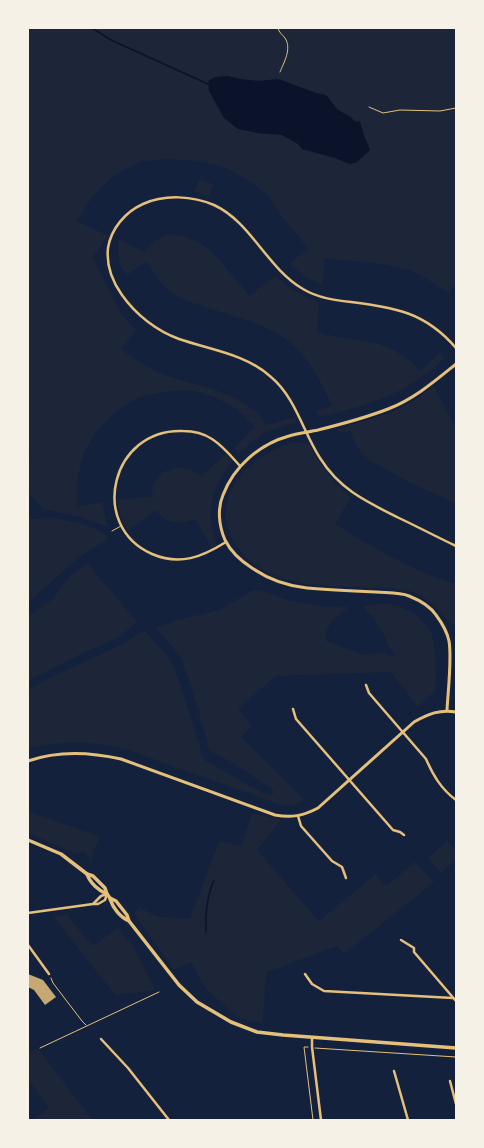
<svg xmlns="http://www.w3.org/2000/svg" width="484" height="1148" font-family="'Source Sans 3',sans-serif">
<rect width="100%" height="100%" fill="#14213d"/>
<!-- green -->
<g fill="#1d2539" fill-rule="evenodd">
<path d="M 28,28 L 456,28 L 456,285 L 447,292 C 436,286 425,276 413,272 C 387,261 352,262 325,258 L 322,285 L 304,276 L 289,264 L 308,248 L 280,214 L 268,195 L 248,180 L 224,167 L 198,161 L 166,159 L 139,162 L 111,178 L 92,197 L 77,221 L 108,236 L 93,257 L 121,314 L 136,330 L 121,349 C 134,359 147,368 163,374 C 194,386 229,389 255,411 C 260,415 263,420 267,425 L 296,417 L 296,423 L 265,432 L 238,454 L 234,448 L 255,427 L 237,409 L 215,397 L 190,390 L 163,392 L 138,398 L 116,411 L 96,431 L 84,453 L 77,478 L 77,507 L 102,502 L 108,527 L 77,516 L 43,509 L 28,492 L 28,467 L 30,455 L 28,453 ZM 228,76 L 240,79 L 259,81 L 279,79 L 316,93 L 326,95 L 338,110 L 351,117 L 354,121 L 360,122 L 365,138 L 370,150 L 361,158 L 357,162 L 350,164 L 335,158 L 302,149 L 298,144 L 282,135 L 258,133 L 216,102 L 209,91 Z"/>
<polygon points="199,180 213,184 209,196 195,192"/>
<path d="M 167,235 C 172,235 178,235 183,236 C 214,244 229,274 250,296 L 275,276 L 293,290 L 319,303 L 317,332 L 337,337 L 376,343 L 392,349 L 406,358 L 421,370 L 440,353 L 445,358 C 438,364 431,371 423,376 C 394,398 355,409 319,417 L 316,411 L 332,406 C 318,373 301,344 267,328 C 250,320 232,316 214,310 C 200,305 184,301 172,293 C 161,286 154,272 147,262 L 127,275 L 119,264 L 118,239 L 144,252 L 156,240 Z"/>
<polygon points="434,386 456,429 456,504 405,480 369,460 357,447 350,431 339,433 338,429 390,413 412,402"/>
<path d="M 293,442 L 309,444 C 320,465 332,482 351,497 L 335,524 C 373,547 413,572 456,584 L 456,625 L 451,624 C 439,610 427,596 409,591 C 398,588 386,588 375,588 C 328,585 266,590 236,545 C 226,530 224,521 227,503 C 234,470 265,452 293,442 Z"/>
<path d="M 226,454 L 232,461 C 212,488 204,512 217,545 L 212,548 L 195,519 C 174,525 170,525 155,510 L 128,531 L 121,518 L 117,500 L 151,497 L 154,483 L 163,472 L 176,468 L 189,469 L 201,476 Z"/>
<path d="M 48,517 C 70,521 90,524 108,536 L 106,540 L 81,556 L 28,602 L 28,518 L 35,519 Z"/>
<polygon points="87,563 137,622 119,637 81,654 28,681 28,616 53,599 69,577"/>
<path d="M 260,590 L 291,601 L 322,606 L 349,607 C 335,618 327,622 325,640 L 361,654 L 385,653 L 392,657 L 395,654 L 387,645 L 386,637 L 379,628 L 374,618 L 362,606 C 369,606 378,604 386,604 C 405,606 422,615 431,633 C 436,642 436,680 435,691 L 418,707 L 391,672 L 276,676 L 238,709 L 252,726 L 241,737 L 304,799 C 296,807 288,806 278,804 L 125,749 C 93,741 60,740 28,749 L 28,690 L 47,679 L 123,644 L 144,630 L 171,660 L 181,687 L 204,760 L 267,795 L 273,794 L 273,790 L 233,763 L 210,751 L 190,683 L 180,656 L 156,628 L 177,620 L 219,610 L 252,591 Z"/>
<polygon points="28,811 100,837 93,851 91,868 89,857 84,851 77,854 28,833"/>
<polygon points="252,813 281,820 257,850 319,921 376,874 386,886 415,862 434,882 344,954 337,946 267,972 262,1023 239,1018 206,989 191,962 174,970 134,914 139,907 156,916 190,919 219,841 242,846"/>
<polygon points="447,841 456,850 456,859 441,873 428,858"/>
<polygon points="67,915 93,946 118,928 133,946 155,990 115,995 53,916"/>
<polygon points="37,1049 40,1051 92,1120 32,1120 49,1108 28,1079 28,1052"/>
</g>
<!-- water -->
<polygon fill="#0b132b" points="228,76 240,79 259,81 278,79 316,93 326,95 338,110 351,117 354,121 360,122 365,138 370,150 361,158 357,162 350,164 335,158 302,149 298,144 282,135 258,133 238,129 224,118 209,91 208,81 215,77"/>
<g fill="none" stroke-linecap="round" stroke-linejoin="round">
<!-- stream -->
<g stroke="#0b132b" stroke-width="1.5">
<polyline points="92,28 111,40 208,84"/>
<path d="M 206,932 C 205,915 207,896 214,880"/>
</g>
</g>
<!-- building -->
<polygon fill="#c6a872" points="28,974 43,980 56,997 45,1005 34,990 28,987"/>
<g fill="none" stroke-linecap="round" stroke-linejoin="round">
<!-- path -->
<g stroke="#e5c07b" stroke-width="1">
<path d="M 278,28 C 279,33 282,34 285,38 C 292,49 284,62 280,72"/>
<polyline points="369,107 383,113 400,110 440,111 456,108"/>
<polyline points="51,978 53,983 82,1021 86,1025"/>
<polyline points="308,1047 304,1047 313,1120"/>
<polyline points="40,1048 159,992"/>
<polyline points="315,1048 456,1057"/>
</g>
<!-- service -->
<polyline stroke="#e5c07b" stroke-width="1" points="112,531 121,526"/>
<!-- minor -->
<g stroke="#e5c07b" stroke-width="2.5">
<path d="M 456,348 C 425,312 396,308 351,302 C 334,300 318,298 303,289 C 267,268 251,222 214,205 C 193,196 165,194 143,204 C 125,212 111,229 108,248 C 106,266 112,281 122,295 C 136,315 157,331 179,339 C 211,350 246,354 271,377 C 296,398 303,432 320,458 C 340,490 367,502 399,518 C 418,527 437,537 456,546"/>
<path d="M 226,542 C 202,557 180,566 152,554 C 88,526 111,428 183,431 C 192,431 203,433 212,439 C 223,446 231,456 240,466"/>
<path d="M 366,685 L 369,693 L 426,759 C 433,775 441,789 456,800"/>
<polyline points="293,709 296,719 393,830 400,832 404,835"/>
<polyline points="298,816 301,826 332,861 342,867 346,878"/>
<polyline points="28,913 93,904 98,904 105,900 107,894 101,896 93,904"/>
<polyline points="401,940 414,948 414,952 456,1001"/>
<polyline points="28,945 49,974"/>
<polyline points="305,974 312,984 324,991 453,998"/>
<polyline points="312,1038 312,1047 321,1120"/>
<polyline points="101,1039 128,1068 169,1120"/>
<polyline points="394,1071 408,1120"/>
<polyline points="450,1081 456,1104"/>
</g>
<!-- tertiary -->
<g stroke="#e5c07b" stroke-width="3">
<path d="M 447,710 C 448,691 452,659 449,641 C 447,631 442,623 436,615 C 430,606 419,600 409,596 C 399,592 387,593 376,592 C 353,591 330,590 307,588 C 288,586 268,579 252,568 C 241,561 231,552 225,540 C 219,526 217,509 223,495 C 234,466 260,444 289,436 C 299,433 309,432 318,430 C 342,424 365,418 388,409 C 414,399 435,381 456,364"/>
<path d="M 28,761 C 59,750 90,752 121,759 L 275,815 C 291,818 303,816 318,808 L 414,722 C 428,714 440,709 456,712"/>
</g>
<!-- secondary -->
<g stroke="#e5c07b" stroke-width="3.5">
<polyline points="28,840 61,854 87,874 93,876 105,888 107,894 110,898 116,901 127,915 129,921 179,985 197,1002 231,1022 257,1032 283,1035 456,1048"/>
<path d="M 87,874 C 90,883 99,891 107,894"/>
<path d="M 110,899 C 113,908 120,917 129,921"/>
</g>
</g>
<!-- border -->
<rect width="484" height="1148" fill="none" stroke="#f6f1e7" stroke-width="58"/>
</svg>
